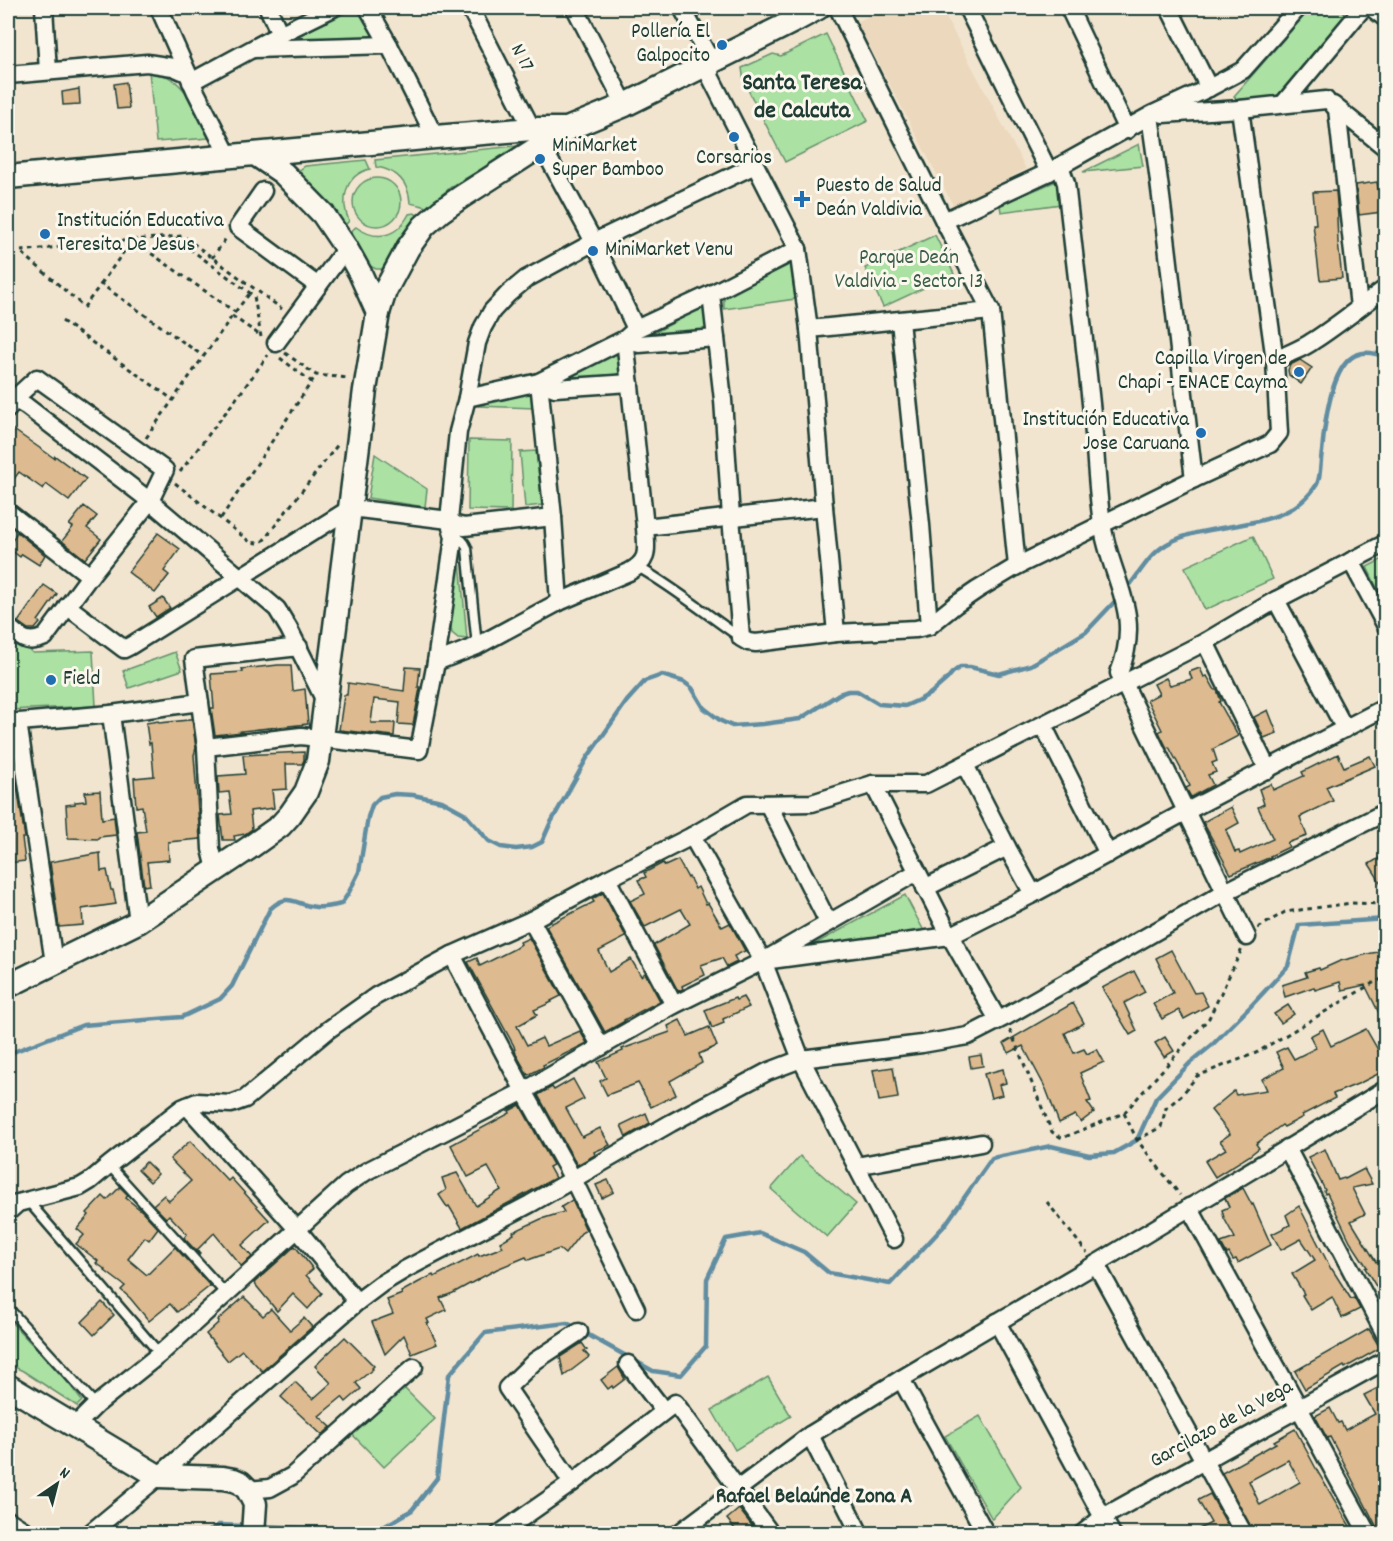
<svg xmlns="http://www.w3.org/2000/svg" width="1393" height="1541" font-family="Dekko,sans-serif">
<rect width="100%" height="100%" fill="#f2e5d0"/>
<filter id="ink" filterUnits="userSpaceOnUse"><feTurbulence type="fractalNoise" baseFrequency=".0167" numOctaves="2"/><feDisplacementMap in="SourceGraphic" scale="12" xChannelSelector="R" yChannelSelector="G"/><feConvolveMatrix kernelMatrix="1 2 1 2 8 2 1 2 1" color-interpolation-filters="sRGB"/></filter>
<g filter="url(#ink)">
<!-- built -->
<polygon fill="#ecd8bc" points="884,8 941,8 1026,169 954,207 857,22"/>
<!-- green -->
<g fill="#abe1a3" stroke="#658f6c" stroke-width="1.5">
<polygon points="356,8 358,8 374,37 292,43 291,39"/>
<polygon points="1311,8 1339,8 1347,15 1279,98 1237,100 1234,96"/>
<polygon points="826,34 868,121 785,162 744,82 742,68 773,54 781,56"/>
<path d="M 149,71 C 186,75 195,109 209,138 L 156,142 Z"/>
<polygon points="1139,144 1143,166 1083,172"/>
<path d="M 516,146 L 517,149 L 452,186 L 427,207 L 410,203 C 409,183 397,170 376,167 L 375,160 Z"/>
<path d="M 366,160 L 370,169 C 345,175 340,200 349,221 L 345,225 C 331,206 317,187 298,174 L 297,172 L 305,166 Z"/>
<circle cx="377" cy="202" r="24"/>
<polygon points="1056,181 1061,204 1001,212 1000,205"/>
<path d="M 414,213 L 420,216 L 397,244 L 382,269 L 376,269 L 370,266 L 351,231 L 356,227 C 377,242 397,237 409,214 Z"/>
<polygon points="935,235 954,274 883,307 865,268"/>
<polygon points="791,264 795,299 724,309 724,297"/>
<polygon points="703,307 707,330 650,335"/>
<polygon points="618,352 620,374 564,379"/>
<polygon points="531,391 534,408 478,406 478,403"/>
<polygon points="469,440 512,441 511,511 468,510"/>
<polygon points="536,451 542,505 525,507 520,452"/>
<polygon points="375,454 427,489 425,507 368,498"/>
<polygon points="1253,536 1273,579 1205,610 1185,567"/>
<polygon points="459,549 467,639 458,638 452,633 451,628"/>
<polygon points="1385,558 1385,604 1367,567"/>
<polygon points="8,641 23,645 33,653 93,651 96,706 8,710"/>
<polygon points="175,652 182,670 129,688 123,671"/>
<polygon points="905,895 925,933 800,952"/>
<polygon points="800,1156 856,1204 827,1237 771,1189"/>
<polygon points="8,1319 66,1380 82,1401 77,1406 23,1371 8,1364"/>
<polygon points="768,1377 791,1416 735,1450 712,1410"/>
<polygon points="401,1385 435,1419 384,1467 351,1433"/>
<polygon points="980,1416 1021,1487 992,1519 945,1436"/>
</g>
<g fill="none" stroke-linecap="round" stroke-linejoin="round">
<!-- stream -->
<g stroke="#608da1" stroke-width="4.5">
<path d="M 1125,591 C 1139,575 1148,555 1167,544 C 1213,518 1286,535 1317,484 C 1321,476 1320,462 1322,452 C 1324,428 1331,361 1359,354 C 1368,351 1376,354 1386,357"/>
<path d="M 8,1054 L 83,1025 L 182,1017 L 220,999 L 232,986 L 270,909 C 289,891 295,905 316,907 C 324,908 333,906 341,904 L 348,894 L 359,872 L 368,817 L 372,805 L 380,797 L 395,794 L 413,795 L 442,801 L 464,813 L 489,841 L 501,847 L 516,849 L 532,847 L 542,842 L 550,824 L 587,758 L 627,701 L 645,681 L 662,675 L 684,682 L 692,688 L 704,708 L 721,721 L 732,726 L 763,724 L 800,719 L 839,694 L 848,691 L 857,691 L 879,704 L 905,706 L 921,699 L 931,693 L 947,679 L 952,673 L 960,667 L 970,667 L 999,674 L 1031,665 L 1086,632 L 1119,597"/>
<polyline points="260,1526 377,1531 412,1510 437,1478 449,1375 485,1333 567,1323 653,1371 681,1375 706,1346 707,1279 726,1239 760,1233 804,1252 829,1273 890,1284 945,1225 992,1158 1051,1146 1089,1155 1114,1153 1137,1140 1156,1098 1190,1063 1212,1045 1250,1007 1288,966 1299,925 1386,919"/>
<polyline points="205,1534 219,1525 246,1526"/>
</g>
</g>
<!-- building -->
<g fill="#ddba8f" stroke="#1f3d34" stroke-width="1.5" fill-rule="evenodd">
<polygon points="126,82 129,108 117,109 114,84"/>
<polygon points="79,89 80,104 63,105 62,92"/>
<polygon points="1377,182 1382,212 1359,215 1356,185"/>
<polygon points="1336,191 1338,217 1337,218 1338,242 1342,278 1320,280 1313,224 1316,224 1313,192"/>
<polygon points="1300,360 1312,368 1301,384 1289,375 1288,370 1290,365"/>
<polygon points="8,426 54,458 55,456 86,479 69,501 46,484 43,489 19,472 8,487"/>
<polygon points="84,506 97,516 87,528 101,539 85,559 62,541 73,527 69,525"/>
<polygon points="17,532 45,555 39,565 22,554 20,557 8,548"/>
<polygon points="158,533 180,549 164,571 169,575 155,593 128,572"/>
<polygon points="44,585 57,594 38,621 40,623 35,629 28,629 18,622"/>
<polygon points="163,598 170,608 156,617 149,607"/>
<polygon points="278,665 291,665 293,691 305,689 308,724 241,731 242,732 215,735 211,708 214,708 211,674 243,672 242,669"/>
<polygon points="406,667 420,668 418,687 420,687 420,688 413,725 398,724 400,702 374,699 371,723 395,723 394,736 339,730 344,695 347,695 348,683 404,691"/>
<polygon points="1200,668 1204,677 1207,676 1215,690 1217,690 1221,701 1219,702 1238,736 1213,749 1217,761 1212,763 1216,772 1208,775 1213,785 1191,797 1186,788 1190,786 1169,747 1167,748 1159,732 1162,730 1147,700 1159,694 1154,684 1166,678 1170,685 1192,679 1189,672"/>
<polygon points="1268,710 1277,733 1264,738 1254,717"/>
<polygon points="188,719 192,719 196,748 194,755 200,839 168,842 169,860 147,862 150,885 144,886 137,832 146,831 142,806 136,807 134,778 154,776 151,743 149,744 146,723 158,721 159,723 188,720"/>
<polygon points="304,752 304,760 302,764 286,764 287,789 272,790 274,808 250,811 252,829 245,834 234,836 235,840 223,840 220,815 232,814 229,792 219,793 218,776 245,774 243,755"/>
<polygon points="1338,754 1344,767 1370,756 1375,766 1326,787 1333,801 1300,817 1307,836 1287,843 1289,847 1270,856 1271,857 1231,874 1203,822 1231,807 1239,823 1226,830 1235,852 1239,851 1240,854 1273,839 1258,807 1264,804 1259,789 1271,784 1273,790 1304,776 1302,772"/>
<polygon points="15,774 25,838 22,838 25,861 8,863 8,775"/>
<polygon points="100,791 102,819 114,817 116,835 99,837 99,839 68,838 66,805 75,804 75,802 86,801 85,792"/>
<polygon points="100,853 101,871 107,870 111,890 113,890 116,904 82,909 83,925 59,927 50,862"/>
<polygon points="1386,854 1386,891 1369,864"/>
<polygon points="678,860 688,878 689,877 695,889 698,887 706,904 708,903 722,927 730,923 745,951 734,956 737,962 727,967 722,958 701,965 705,975 682,986 683,989 678,991 654,945 690,924 681,909 645,927 630,901 645,894 638,880 646,877 644,873 663,863 665,866"/>
<polygon points="603,893 626,937 599,951 609,972 631,959 641,976 645,973 660,1001 624,1020 625,1021 605,1032 546,926 594,902 592,899"/>
<polygon points="529,938 561,996 551,1001 552,1002 534,1010 537,1015 517,1026 527,1045 542,1038 546,1046 580,1031 587,1043 543,1065 544,1067 528,1075 516,1054 514,1046 468,962 477,958 480,966 514,949 521,944 520,942"/>
<polygon points="1171,950 1194,993 1201,992 1208,1006 1184,1019 1179,1010 1162,1019 1153,1004 1173,993 1156,958"/>
<polygon points="1386,951 1386,1027 1365,985 1342,990 1340,982 1315,990 1314,987 1285,997 1282,985 1307,977 1305,972 1319,968 1320,970 1340,961 1372,953"/>
<polygon points="1134,971 1145,992 1124,1003 1137,1031 1130,1035 1102,988"/>
<polygon points="743,997 749,1007 723,1019 724,1023 712,1028 705,1010 735,998 736,1000"/>
<polygon points="1073,1003 1084,1023 1065,1033 1074,1053 1084,1049 1087,1054 1097,1049 1104,1062 1080,1073 1091,1101 1087,1102 1094,1112 1081,1122 1075,1115 1059,1123 1046,1089 1023,1046 1009,1053 1004,1043"/>
<polygon points="1288,1005 1294,1014 1281,1023 1274,1014"/>
<polygon points="680,1020 688,1036 709,1027 717,1046 699,1054 702,1063 670,1081 676,1095 651,1107 638,1083 607,1095 600,1081 606,1078 598,1062 623,1051 622,1049 670,1032 668,1026"/>
<polygon points="1323,1029 1331,1046 1366,1029 1386,1064 1386,1070 1360,1083 1333,1094 1335,1098 1302,1115 1303,1117 1284,1127 1282,1125 1256,1144 1259,1148 1249,1156 1215,1177 1205,1161 1226,1149 1220,1141 1230,1134 1211,1110 1234,1091 1236,1095 1267,1090 1262,1079 1284,1068 1276,1052 1287,1047 1294,1059 1316,1048 1310,1036"/>
<polygon points="1165,1037 1174,1051 1164,1057 1155,1043"/>
<polygon points="981,1055 983,1066 971,1068 969,1057"/>
<polygon points="893,1067 898,1098 879,1101 873,1070"/>
<polygon points="1003,1069 1006,1083 999,1085 1002,1095 991,1098 984,1074"/>
<polygon points="573,1079 584,1099 566,1108 582,1137 600,1128 610,1145 594,1152 595,1155 577,1165 538,1095 552,1087 554,1090"/>
<polygon points="520,1105 553,1165 549,1167 555,1178 462,1228 449,1206 447,1207 439,1195 446,1190 442,1178 457,1173 476,1206 501,1190 488,1167 468,1177 451,1145 510,1113 509,1111"/>
<polygon points="646,1113 650,1123 626,1137 621,1125"/>
<polygon points="190,1141 228,1181 231,1178 269,1220 242,1245 252,1257 241,1266 214,1233 197,1250 200,1253 199,1254 184,1238 187,1234 169,1215 166,1218 153,1205 164,1195 169,1201 191,1181 170,1159"/>
<polygon points="1325,1149 1338,1180 1344,1178 1345,1179 1364,1169 1372,1184 1352,1188 1365,1214 1351,1221 1376,1262 1386,1256 1386,1303 1365,1268 1367,1267 1350,1241 1327,1193 1325,1194 1324,1191 1325,1190 1308,1157"/>
<polygon points="146,1162 158,1174 150,1182 138,1170"/>
<polygon points="608,1180 614,1192 602,1198 596,1185"/>
<polygon points="120,1187 128,1195 126,1198 142,1211 158,1228 149,1240 145,1237 128,1259 147,1275 175,1247 210,1286 177,1312 170,1304 149,1321 130,1298 121,1290 125,1286 105,1271 106,1270 96,1263 98,1261 76,1244 84,1235 77,1229 89,1215 87,1213 103,1196 107,1200"/>
<polygon points="1243,1188 1252,1205 1253,1204 1271,1245 1238,1263 1236,1259 1233,1260 1229,1253 1227,1254 1221,1243 1235,1238 1224,1218 1222,1210 1229,1207 1225,1198"/>
<polygon points="572,1200 586,1230 581,1233 565,1254 559,1249 528,1260 526,1257 497,1269 453,1293 440,1298 446,1310 427,1319 429,1323 427,1323 437,1344 412,1354 404,1335 385,1354 372,1322 393,1314 387,1300 402,1294 401,1292 419,1282 433,1275 434,1277 478,1254 479,1256 503,1247 500,1242 514,1234 513,1232 541,1219 564,1212 561,1207"/>
<polygon points="1299,1206 1331,1269 1332,1269 1351,1299 1354,1298 1360,1309 1342,1318 1332,1297 1311,1310 1302,1295 1304,1294 1292,1274 1315,1260 1301,1239 1281,1250 1272,1234 1290,1225 1286,1215"/>
<polygon points="295,1246 313,1269 306,1275 322,1293 308,1309 293,1294 277,1311 254,1283"/>
<polygon points="244,1297 263,1316 271,1309 290,1330 304,1318 312,1327 262,1371 242,1350 228,1361 206,1334 219,1322 218,1320"/>
<polygon points="102,1302 114,1315 94,1335 82,1322"/>
<polygon points="1369,1329 1380,1348 1345,1368 1344,1366 1305,1389 1295,1371"/>
<polygon points="345,1337 374,1366 372,1368 373,1369 356,1383 361,1389 346,1402 342,1397 319,1416 331,1427 322,1435 281,1397 295,1382 313,1399 331,1383 315,1366"/>
<polygon points="582,1343 587,1350 584,1351 589,1357 564,1376 560,1357"/>
<polygon points="618,1367 625,1379 613,1388 612,1386 608,1389 601,1380"/>
<polygon points="1386,1384 1386,1533 1380,1533 1330,1437 1327,1438 1315,1416 1330,1408 1338,1423 1341,1422 1345,1430 1375,1414 1364,1395"/>
<path d="M 1295,1429 L 1319,1474 L 1354,1533 L 1321,1533 L 1317,1527 L 1305,1533 L 1254,1533 L 1222,1473 L 1276,1443 L 1274,1441 ZM 1288,1460 L 1300,1482 L 1260,1505 L 1249,1481 Z"/>
<polygon points="1210,1494 1232,1533 1191,1533 1211,1523 1198,1500"/>
<polygon points="739,1509 753,1527 744,1533 738,1533 727,1519"/>
</g>
<g fill="none" stroke-linecap="round" stroke-linejoin="round">
<!-- lane casing -->
<g stroke="#1f3d34" stroke-width="13">
<g id="lane">
<path d="M 454,537 C 461,538 464,541 467,548 L 477,646"/>
<path d="M 638,567 C 675,588 706,614 741,638"/>
<polyline points="109,1165 226,1294"/>
<polyline points="28,1201 160,1354"/>
<polyline points="8,1308 96,1405"/>
</g>
</g>
<!-- street casing -->
<g stroke="#1f3d34" stroke-width="21">
<g id="street">
<polyline points="44,8 48,71"/>
<polyline points="159,8 196,92 228,155"/>
<polyline points="268,8 280,34"/>
<polyline points="368,8 389,45 435,137"/>
<polyline points="470,8 532,129"/>
<polyline points="575,8 625,105"/>
<polyline points="682,8 711,61 710,76 798,249 809,329 824,507 836,633"/>
<polyline points="838,8 944,221 991,311 1017,566"/>
<polyline points="967,8 1049,172"/>
<polyline points="1069,8 1127,130"/>
<polyline points="1169,8 1209,88"/>
<polyline points="254,49 389,45"/>
<polyline points="8,75 147,63 173,67 187,73"/>
<polyline points="191,82 280,34 333,8"/>
<polyline points="1283,104 1363,8"/>
<polyline points="1333,105 1386,148"/>
<polyline points="1337,109 1359,307"/>
<polyline points="1163,114 1240,109 1326,100"/>
<path d="M 1150,116 C 1168,237 1179,358 1194,479"/>
<polyline points="542,146 594,242 636,329"/>
<path d="M 1060,166 L 1066,183 C 1075,263 1085,343 1093,423 C 1096,456 1097,490 1102,523 C 1110,580 1144,611 1119,673 L 1247,937"/>
<polyline points="263,191 238,227 318,286"/>
<polyline points="944,221 1049,172 1153,114 1209,88 1243,70 1298,8"/>
<polyline points="711,294 723,400 731,517 741,638 748,642 756,643 836,633 916,629 929,626 955,605 977,590 1017,566 1194,479 1270,444 1279,433 1275,361 1240,109"/>
<polyline points="900,321 921,525 929,626"/>
<polyline points="809,329 991,311"/>
<polyline points="276,343 346,248"/>
<path d="M 1275,361 C 1287,353 1301,350 1313,341 C 1338,325 1361,306 1386,288"/>
<polyline points="467,398 539,382 625,339 636,329 711,294 798,249"/>
<polyline points="8,399 14,399 26,406 150,501 277,609 289,629 326,703"/>
<path d="M 8,409 L 14,399 L 37,378 L 165,470 L 150,501 L 90,576 L 45,637 C 27,645 21,638 8,627"/>
<polyline points="8,512 90,576"/>
<polyline points="645,527 824,507"/>
<polyline points="1351,561 1386,626"/>
<polyline points="1276,600 1345,729"/>
<polyline points="559,602 553,517 539,382 555,388 630,383"/>
<polyline points="67,606 124,649 130,646 351,508 449,520 456,525 464,527 553,517"/>
<polyline points="1205,642 1268,770"/>
<path d="M 436,662 L 477,646 L 559,602 L 629,572 C 651,560 646,549 645,527 L 625,339 L 639,344 L 716,338"/>
<polyline points="111,714 138,922"/>
<polyline points="18,722 54,963"/>
<polyline points="8,723 111,714 200,702"/>
<polyline points="1043,725 1108,854"/>
<polyline points="206,747 301,736 419,750 436,662 454,537 449,520 458,432 467,398 477,343 483,327 492,311 508,294 526,279 594,242 755,165"/>
<polyline points="965,765 1007,847 1033,894"/>
<polyline points="873,784 950,936 998,1020"/>
<polyline points="768,804 828,922"/>
<polyline points="692,836 763,961 801,1059 894,1239"/>
<polyline points="216,869 211,849 206,747 194,659 299,647"/>
<polyline points="607,879 674,1005"/>
<polyline points="925,888 1007,847"/>
<polyline points="531,920 601,1047"/>
<polyline points="452,955 524,1091 573,1179 636,1309"/>
<polyline points="770,957 917,872"/>
<polyline points="187,1106 297,1229 357,1302"/>
<polyline points="1287,1148 1386,1336"/>
<polyline points="856,1166 981,1143"/>
<polyline points="1189,1207 1368,1534"/>
<polyline points="8,1212 18,1203 80,1187 90,1181 109,1165 182,1108 197,1102 231,1104 245,1099 328,1030 376,996 452,955 531,920 607,879 692,836 747,804 812,803 873,784 926,784 1205,642 1276,600 1386,543"/>
<polyline points="1096,1264 1244,1534"/>
<polyline points="997,1322 1112,1534"/>
<polyline points="628,1364 664,1411"/>
<polyline points="901,1379 986,1534"/>
<polyline points="74,1427 96,1405 160,1354 346,1185 367,1171 524,1091 674,1005 763,961 950,936 1033,894 1187,811 1386,707"/>
<polyline points="810,1435 860,1534"/>
<polyline points="572,1483 507,1388 535,1361 579,1332"/>
<polyline points="248,1490 270,1488 292,1476 414,1367"/>
<polyline points="8,1520 30,1534"/>
<polyline points="89,1534 147,1486 357,1302 381,1284 406,1269 530,1204 671,1123 767,1072 801,1059 922,1044 968,1036 1005,1017 1225,892 1386,812"/>
<polyline points="499,1534 572,1483 675,1403 771,1534"/>
<polyline points="678,1534 810,1435 901,1379 1096,1264 1386,1089"/>
<polyline points="1082,1534 1103,1517 1386,1360"/>
</g>
</g>
<!-- secondary casing -->
<g stroke="#1f3d34" stroke-width="27">
<g id="secondary">
<polyline points="1377,8 1386,15"/>
<polyline points="255,154 283,173 323,214 346,248 360,273 378,313"/>
<polyline points="8,177 435,137 532,129 567,129 625,105 794,21 818,8"/>
<polyline points="8,986 138,922 249,848 280,826 290,815 306,792 318,761 365,390 378,313 385,291 408,248 424,226 441,211 461,197 567,129"/>
<polyline points="8,1386 158,1476 223,1478 234,1480 241,1483 248,1490 255,1504 253,1534"/>
</g>
</g>
<!-- path -->
<g stroke="#1f3d34" stroke-width="3" stroke-dasharray="4.5 4.5" stroke-linecap="butt">
<polyline points="175,238 254,296 261,337"/>
<polyline points="212,258 227,237"/>
<polyline points="101,284 132,240 183,236 282,309"/>
<polyline points="235,312 250,293"/>
<polyline points="232,316 261,336"/>
<polyline points="62,321 172,399"/>
<polyline points="285,353 316,375 349,378"/>
<polyline points="280,358 312,382"/>
<polyline points="146,438 235,312 132,240 20,251 84,307 101,284 203,356"/>
<polyline points="180,472 242,391 268,355"/>
<polyline points="175,483 250,542 259,543 264,540 339,443"/>
<polyline points="221,518 316,375"/>
<polyline points="1258,928 1285,912 1352,903 1386,904"/>
<polyline points="1010,1030 1052,1132 1062,1138 1124,1113 1209,1018 1242,949"/>
<polyline points="1124,1113 1137,1140 1180,1195"/>
<polyline points="1137,1140 1161,1127 1166,1108 1181,1096 1197,1076 1256,1053 1373,983 1386,977"/>
<polyline points="1047,1202 1087,1253"/>
</g>
<!-- lane -->
<use href="#lane" stroke="#fbf7ec" stroke-width="8"/>
<!-- street -->
<use href="#street" stroke="#fbf7ec" stroke-width="16"/>
<!-- secondary -->
<use href="#secondary" stroke="#fbf7ec" stroke-width="22"/>
</g>
</g>
<!-- markers -->
<g fill="#1f6fb2" stroke="#fbf7ec" stroke-width="2">
<circle cx="722" cy="45" r="6"/>
<circle cx="734" cy="137" r="6"/>
<circle cx="540" cy="159" r="6"/>
<path d="M799 190h6v6h6v6h-6v6h-6v-6h-6v-6h6z"/>
<circle cx="45" cy="234" r="6"/>
<circle cx="593" cy="251" r="6"/>
<circle cx="1299" cy="372" r="6"/>
<circle cx="1201" cy="433" r="6"/>
<circle cx="51" cy="680" r="6"/>
</g>
<g text-anchor="middle" dominant-baseline="central" stroke-width="6" stroke-linejoin="round" paint-order="stroke">
<!-- poi labels -->
<g font-size="21" fill="#1f3d34" stroke="#fbf7ec" text-anchor="start">
<text x="710" y="33" text-anchor="end">Pollería El<tspan x="710" dy="24">Galpocito</tspan></text>
<text x="552" y="147">MiniMarket<tspan x="552" dy="24">Super Bamboo</tspan></text>
<text x="734" y="159" text-anchor="middle">Corsarios</text>
<text x="816" y="187">Puesto de Salud<tspan x="816" dy="24">Deán Valdivia</tspan></text>
<text x="57" y="222">Institución Educativa<tspan x="57" dy="24">Teresita De Jesus</tspan></text>
<text x="605" y="251">MiniMarket Venu</text>
<text x="1287" y="360" text-anchor="end">Capilla Virgen de<tspan x="1287" dy="24">Chapi - ENACE Cayma</tspan></text>
<text x="1189" y="421" text-anchor="end">Institución Educativa<tspan x="1189" dy="24">Jose Caruana</tspan></text>
<text x="63" y="680">Field</text>
</g>
<!-- street labels -->
<g font-size="21" fill="#1f3d34" stroke="#fbf7ec">
<text transform="translate(521 58) rotate(63)">N 17</text>
<text transform="translate(1222 1425) rotate(-29)">Garcilazo de la Vega</text>
</g>
<!-- park labels -->
<g font-size="21" fill="#3b5e4a" stroke="#fbf7ec">
<text x="909" y="259">Parque Deán<tspan x="909" dy="24">Valdivia - Sector 13</tspan></text>
</g>
<!-- neighbourhood labels -->
<g font-size="22" font-weight="bold" fill="#1f3d34" stroke="#fbf7ec">
<text x="814" y="1497">Rafael Belaúnde Zona A</text>
</g>
<!-- quarter labels -->
<g font-size="24" font-weight="bold" fill="#1f3d34" stroke="#fbf7ec">
<text x="802" y="84">Santa Teresa<tspan x="802" dy="28">de Calcuta</tspan></text>
</g>
</g>
<!-- margin -->
<rect width="1393" height="1541" fill="none" stroke="#fbf7ec" stroke-width="30"/>
<rect x="15" y="15" width="1363" height="1511" fill="none" stroke="#1f3d34" stroke-width="2" filter="url(#ink)"/>
<!-- north arrow -->
<g transform="translate(57 1484) rotate(35)" stroke="#fbf7ec" stroke-width="4.5" paint-order="stroke">
<path d="M0-4.5L10 22L0 15L-10 22Z" fill="#1f3d34"/>
<text y="-9" font-size="16" font-weight="bold" text-anchor="middle" fill="#1f3d34">N</text>
</g>
</svg>
